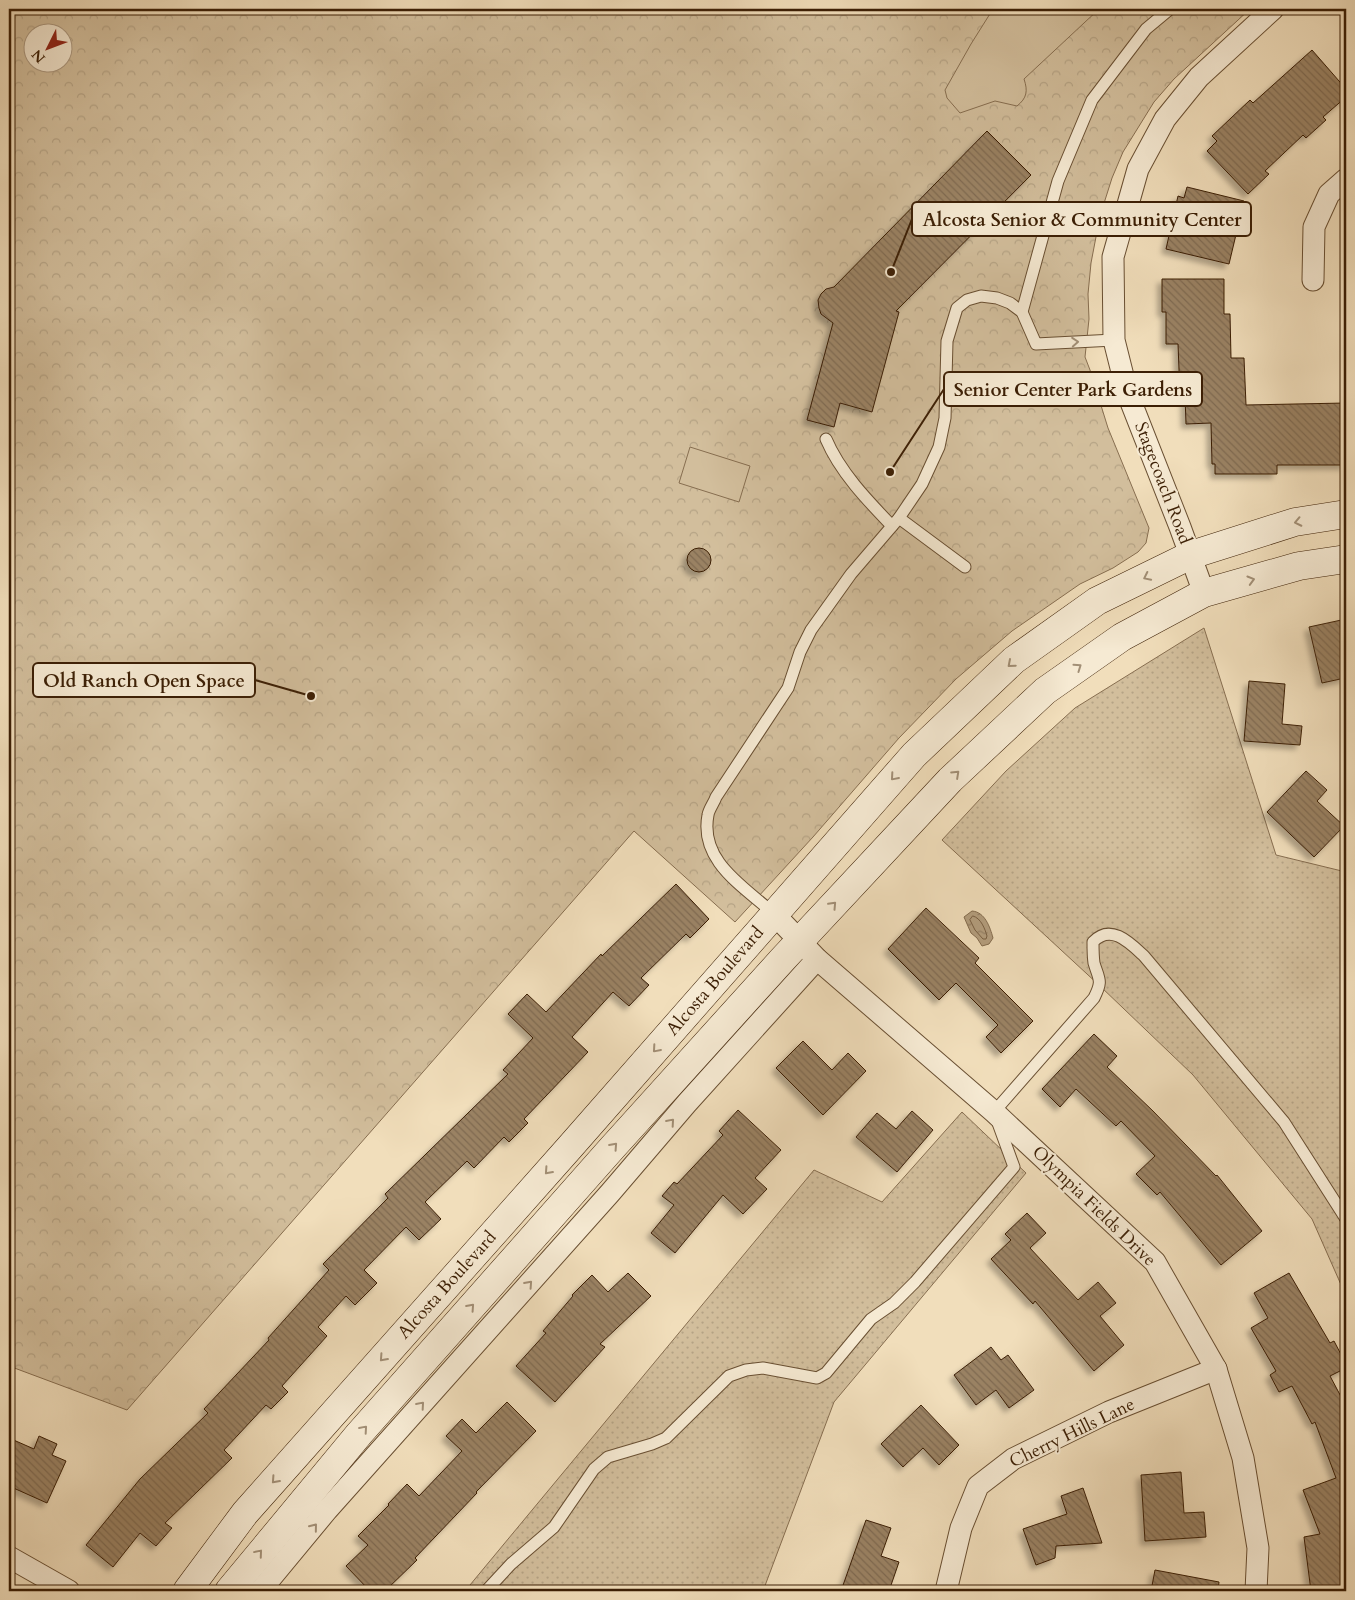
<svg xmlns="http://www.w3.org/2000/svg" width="1355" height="1600" font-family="Cardo,serif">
<defs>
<pattern id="grass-dots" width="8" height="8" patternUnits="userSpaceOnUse" patternTransform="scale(1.25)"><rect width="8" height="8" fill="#d2be9c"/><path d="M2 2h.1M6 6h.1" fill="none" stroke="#b5a385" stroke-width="1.8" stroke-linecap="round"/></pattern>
<pattern id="park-crowns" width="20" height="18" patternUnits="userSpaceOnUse" patternTransform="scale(1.25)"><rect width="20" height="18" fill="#d2be9c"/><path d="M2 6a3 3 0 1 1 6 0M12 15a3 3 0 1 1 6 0" fill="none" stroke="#b5a385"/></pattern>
<pattern id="water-ripples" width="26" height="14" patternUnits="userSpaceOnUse" patternTransform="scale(1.25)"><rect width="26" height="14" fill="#b39d7d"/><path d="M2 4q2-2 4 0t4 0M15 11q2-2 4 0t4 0" fill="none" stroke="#937f64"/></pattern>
<pattern id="building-back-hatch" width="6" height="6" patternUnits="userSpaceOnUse" patternTransform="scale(1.25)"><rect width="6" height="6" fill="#9a8264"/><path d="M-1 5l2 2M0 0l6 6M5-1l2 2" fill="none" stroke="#7f6a50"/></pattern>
<filter id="shadow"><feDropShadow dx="-4.5" dy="4.5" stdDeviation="2.5" flood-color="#0004"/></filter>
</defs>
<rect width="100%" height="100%" fill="#f1debb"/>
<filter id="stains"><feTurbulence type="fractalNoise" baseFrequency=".004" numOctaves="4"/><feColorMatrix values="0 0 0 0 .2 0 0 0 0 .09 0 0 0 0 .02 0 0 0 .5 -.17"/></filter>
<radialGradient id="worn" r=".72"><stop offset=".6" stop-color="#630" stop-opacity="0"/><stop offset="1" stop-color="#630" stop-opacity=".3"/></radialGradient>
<!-- grass -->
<g fill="url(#grass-dots)" stroke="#876e50">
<polygon points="1204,628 1276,855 1346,872 1346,1296 1312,1219 1193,1075 1100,986 942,840 1006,771 1075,708"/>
<polygon points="962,1112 1026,1173 834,1402 763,1591 465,1591 814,1170 882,1202"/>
</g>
<!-- park -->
<path fill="url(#park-crowns)" stroke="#876e50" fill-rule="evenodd" d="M 9,9 L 1250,9 L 1174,79 L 1154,102 L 1123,152 L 1112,178 L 1100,216 L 1091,263 L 1088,294 L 1089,319 L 1085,357 L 1090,370 L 1108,428 L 1149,528 L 1146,543 L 1138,552 L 1113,568 L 1080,584 L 1012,631 L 956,679 L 899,738 L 813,837 L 735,922 L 634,831 L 127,1410 L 9,1366 ZM 32,32 L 62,32 L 62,62 L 32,62 Z"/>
<!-- garden -->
<g fill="#d2be9c" stroke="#876e50">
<path d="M 993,9 L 1099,9 L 1024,79 C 1028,91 1027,98 1017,106 L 995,101 L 960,113 L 947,98 L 945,90 L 971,44 Z"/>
<polygon points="690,447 750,466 739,502 679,483"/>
</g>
<!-- water -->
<path fill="url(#water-ripples)" stroke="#836b4d" d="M 972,911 C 985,912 990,927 993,938 L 989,944 L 982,946 L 977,938 L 971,933 L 964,917 Z"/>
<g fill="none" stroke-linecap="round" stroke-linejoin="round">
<!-- shore -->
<path stroke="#785e41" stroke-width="1" d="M 973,916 C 981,918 985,929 987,936 L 986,939 L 983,939 L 975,930 L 970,920 Z"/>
</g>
<!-- building -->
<g fill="url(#building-back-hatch)" stroke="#3c1f05" filter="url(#shadow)">
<polygon points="1312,50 1346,89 1346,97 1323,117 1326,120 1306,138 1303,135 1265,171 1269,174 1248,194 1207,151 1217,141 1212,136 1250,100 1253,103"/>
<polygon points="987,131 1031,175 896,311 899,312 872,412 840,403 834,427 807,420 833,323 821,314 819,308 818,300 821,294 826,289 834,287"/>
<polygon points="1187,187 1244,201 1229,264 1166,249 1178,196 1184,198"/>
<polygon points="1162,279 1224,279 1224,314 1230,314 1231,358 1244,358 1246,405 1346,403 1346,465 1277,465 1277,474 1215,474 1215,464 1212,464 1211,423 1186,424 1185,395 1180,395 1178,344 1166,344 1166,312 1162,312"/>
<circle cx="699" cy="560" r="12"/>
<polygon points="1346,619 1346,656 1341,658 1345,678 1322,683 1309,627"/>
<polygon points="1249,681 1285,684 1282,724 1302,726 1300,745 1244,741"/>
<polygon points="1306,771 1327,790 1317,801 1344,826 1314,857 1267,812"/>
<polygon points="676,884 709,919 690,938 686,934 641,978 649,985 629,1006 613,992 572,1037 588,1052 524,1119 528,1123 509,1142 504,1137 474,1168 467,1161 425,1202 441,1219 419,1240 406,1227 364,1270 377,1283 355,1305 346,1296 318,1327 327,1336 282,1386 288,1392 271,1409 266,1405 224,1450 232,1458 165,1523 172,1528 156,1546 140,1533 113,1567 86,1545 140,1479 208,1413 204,1409 269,1340 268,1338 329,1270 323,1264 388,1198 385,1194 508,1074 503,1070 533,1038 508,1014 527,994 546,1012 601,954 602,956"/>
<polygon points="926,908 979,958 975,963 1033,1021 1001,1053 986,1037 998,1025 956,983 939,1000 888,949"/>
<polygon points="1094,1034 1117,1056 1107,1067 1153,1111 1216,1176 1217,1175 1262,1231 1221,1265 1160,1192 1157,1195 1136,1174 1155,1156 1121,1121 1116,1126 1076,1089 1060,1107 1042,1089"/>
<polygon points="803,1041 832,1070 848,1053 866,1071 823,1115 776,1068"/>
<polygon points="738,1110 781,1150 755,1178 767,1189 743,1214 723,1195 675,1253 651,1233 674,1205 662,1196 674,1182 677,1184 723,1135 719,1131"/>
<polygon points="912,1111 933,1130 897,1172 856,1137 877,1113 896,1129"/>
<polygon points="1027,1213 1046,1233 1030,1248 1078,1300 1098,1282 1116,1303 1100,1316 1124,1345 1094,1371 1035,1301 1033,1304 991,1259 1011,1240 1005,1234"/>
<polygon points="628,1273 651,1296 600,1344 605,1347 555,1402 516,1366 546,1333 543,1331 573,1296 572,1295 592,1275 608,1292"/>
<polygon points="1289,1273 1330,1343 1334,1341 1346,1364 1346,1368 1330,1376 1346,1406 1346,1591 1311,1591 1304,1537 1320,1534 1303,1490 1336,1478 1315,1422 1312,1424 1292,1386 1279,1392 1270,1375 1276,1371 1251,1328 1268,1318 1254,1293"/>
<polygon points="991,1347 1001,1360 1008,1355 1034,1390 1009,1408 996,1390 976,1405 954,1375"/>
<polygon points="507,1402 536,1431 476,1492 477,1493 415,1558 417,1560 385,1591 370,1591 346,1566 368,1545 358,1536 389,1505 388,1504 407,1484 419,1496 462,1451 446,1436 462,1419 476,1433"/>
<polygon points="921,1405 959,1445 939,1465 923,1448 903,1467 881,1444"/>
<polygon points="39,1436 57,1444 52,1455 66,1461 47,1503 9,1486 9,1438 34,1449"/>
<polygon points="1181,1472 1184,1513 1204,1512 1206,1537 1145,1541 1141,1475"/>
<polygon points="1083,1488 1102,1543 1056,1546 1055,1558 1036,1565 1023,1529 1067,1514 1061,1496"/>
<polygon points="866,1520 891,1528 881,1556 899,1562 889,1591 841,1591"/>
<polygon points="1155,1570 1219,1582 1218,1591 1151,1591"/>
</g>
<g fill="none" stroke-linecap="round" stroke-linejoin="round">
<!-- lane casing -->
<g stroke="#694f32" stroke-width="13">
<g id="lane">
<polyline points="1022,312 1058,181 1092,100 1146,29 1170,9"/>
<path d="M 826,439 C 840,472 867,500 892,526"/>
<polyline points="899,518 965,567"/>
<path d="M 774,914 C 745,887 699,862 708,815 C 709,809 714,803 716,797 L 788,688 L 800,652 L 811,630 L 851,574 L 899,518 L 922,484 L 939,447 L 945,418 L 947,341 L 957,308 L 967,300 L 981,296 L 997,298 L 1010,303 L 1022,312 L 1036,344 L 1114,340"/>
<path d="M 486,1591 L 511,1564 L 554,1527 L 594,1469 L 608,1457 L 652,1444 L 666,1438 L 729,1376 L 746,1370 L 763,1368 L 817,1378 L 826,1373 L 871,1319 L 894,1303 L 915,1282 L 1014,1167 L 994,1112 L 1094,998 C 1103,980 1099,980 1094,963 C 1093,956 1093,949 1093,942 C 1111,923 1130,943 1144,956 L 1284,1122 L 1346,1219"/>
</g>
</g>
<!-- street casing -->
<g stroke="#694f32" stroke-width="23">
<g id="street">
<polyline points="1313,280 1314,227 1329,194 1346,179"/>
<polyline points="1204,593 1180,527 1127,392 1114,340 1113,257 1138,169 1165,119 1199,77 1273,9"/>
<polyline points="774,914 817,959 994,1112 1155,1262 1216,1369 1243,1458 1258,1548 1256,1591"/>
<polyline points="9,1557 69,1591"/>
<polyline points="260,1591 327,1510 610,1193 687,1103 817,959"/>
<polyline points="946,1591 961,1528 978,1486 1013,1459 1109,1412 1216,1369"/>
</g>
</g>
<!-- secondary casing -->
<g stroke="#3c1f05" stroke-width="29">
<g id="secondary">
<polyline points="187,1591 245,1513 570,1147 914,755 1014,660 1097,601 1191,555 1295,522 1346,514"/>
<polyline points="229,1591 359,1434 612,1148 782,960 950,780 1045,691 1122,637 1204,593 1299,566 1346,559"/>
</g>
</g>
<!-- lane -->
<use href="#lane" stroke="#f6ead3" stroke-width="11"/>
<!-- street -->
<use href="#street" stroke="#f6ead3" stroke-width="21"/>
<!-- secondary -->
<use href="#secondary" stroke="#f6ead3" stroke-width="28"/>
</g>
<!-- one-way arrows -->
<defs><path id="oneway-chevron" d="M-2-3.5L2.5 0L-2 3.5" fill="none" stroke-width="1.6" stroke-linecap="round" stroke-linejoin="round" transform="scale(1.25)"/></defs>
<g stroke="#a28f76">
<use href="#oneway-chevron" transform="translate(1075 342) rotate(-4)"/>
<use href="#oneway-chevron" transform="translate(1298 522) rotate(168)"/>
<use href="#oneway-chevron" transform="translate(1147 577) rotate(154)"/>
<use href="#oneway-chevron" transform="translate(1251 580) rotate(-16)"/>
<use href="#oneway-chevron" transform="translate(1011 664) rotate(139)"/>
<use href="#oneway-chevron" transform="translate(1078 667) rotate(-35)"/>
<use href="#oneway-chevron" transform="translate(956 774) rotate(-43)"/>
<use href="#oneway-chevron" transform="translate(894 777) rotate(131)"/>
<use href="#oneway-chevron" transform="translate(833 905) rotate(-47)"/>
<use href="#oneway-chevron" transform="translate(656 1049) rotate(131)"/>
<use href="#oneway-chevron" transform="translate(671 1122) rotate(-49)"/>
<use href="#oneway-chevron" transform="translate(614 1146) rotate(-48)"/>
<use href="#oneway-chevron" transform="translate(548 1171) rotate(132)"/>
<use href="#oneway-chevron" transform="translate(529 1284) rotate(-48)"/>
<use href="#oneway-chevron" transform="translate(471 1307) rotate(-48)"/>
<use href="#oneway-chevron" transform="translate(383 1358) rotate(132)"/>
<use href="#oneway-chevron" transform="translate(421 1405) rotate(-49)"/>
<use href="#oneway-chevron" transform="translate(364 1429) rotate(-49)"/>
<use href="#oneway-chevron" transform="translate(275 1480) rotate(132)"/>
<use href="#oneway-chevron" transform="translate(314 1527) rotate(-51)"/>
<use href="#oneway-chevron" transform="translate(259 1553) rotate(-50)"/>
</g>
<g text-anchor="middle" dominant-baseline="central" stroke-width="4" stroke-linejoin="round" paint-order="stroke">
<!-- street labels -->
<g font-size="18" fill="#3c1f05" stroke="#f6ead3">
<text transform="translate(1163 483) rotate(69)">Stagecoach Road</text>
<text transform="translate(715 981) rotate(-49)">Alcosta Boulevard</text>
<text transform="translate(1094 1206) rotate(44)">Olympia Fields Drive</text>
<text transform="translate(447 1285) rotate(-48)">Alcosta Boulevard</text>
<text transform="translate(1072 1433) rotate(-26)">Cherry Hills Lane</text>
</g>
</g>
<!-- callouts -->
<path fill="none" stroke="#3c1f05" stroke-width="2" d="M891 272L912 219M890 472L944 389M311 696L255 680"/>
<g fill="#3c1f05" stroke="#f6ead3" stroke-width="2">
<circle cx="891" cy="272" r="5"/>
<circle cx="890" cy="472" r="5"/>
<circle cx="311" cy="696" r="5"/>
</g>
<g fill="#f6ead3" stroke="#3c1f05" stroke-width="2">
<rect x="912" y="202" width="339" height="34" rx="5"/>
<rect x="944" y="372" width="258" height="34" rx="5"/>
<rect x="33" y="663" width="222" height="34" rx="5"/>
</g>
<g font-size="19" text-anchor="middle" font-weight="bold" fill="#3c1f05">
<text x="1082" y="226">Alcosta Senior &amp; Community Center</text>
<text x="1073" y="396">Senior Center Park Gardens</text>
<text x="144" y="687">Old Ranch Open Space</text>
</g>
<!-- margin -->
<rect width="1355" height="1600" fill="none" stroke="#f1debb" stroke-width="30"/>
<rect x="10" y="10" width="1335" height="1580" fill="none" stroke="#3c1f05" stroke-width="2.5"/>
<rect x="15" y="15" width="1325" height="1570" fill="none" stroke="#3c1f05"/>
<!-- north arrow -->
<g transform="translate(48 48) rotate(228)"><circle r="24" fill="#f6ead3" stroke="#ac9981"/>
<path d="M0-4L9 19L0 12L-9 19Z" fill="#8f2418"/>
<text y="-8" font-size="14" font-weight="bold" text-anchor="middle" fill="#3c1f05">N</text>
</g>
<rect width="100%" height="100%" filter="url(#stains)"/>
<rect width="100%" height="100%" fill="url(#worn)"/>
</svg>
